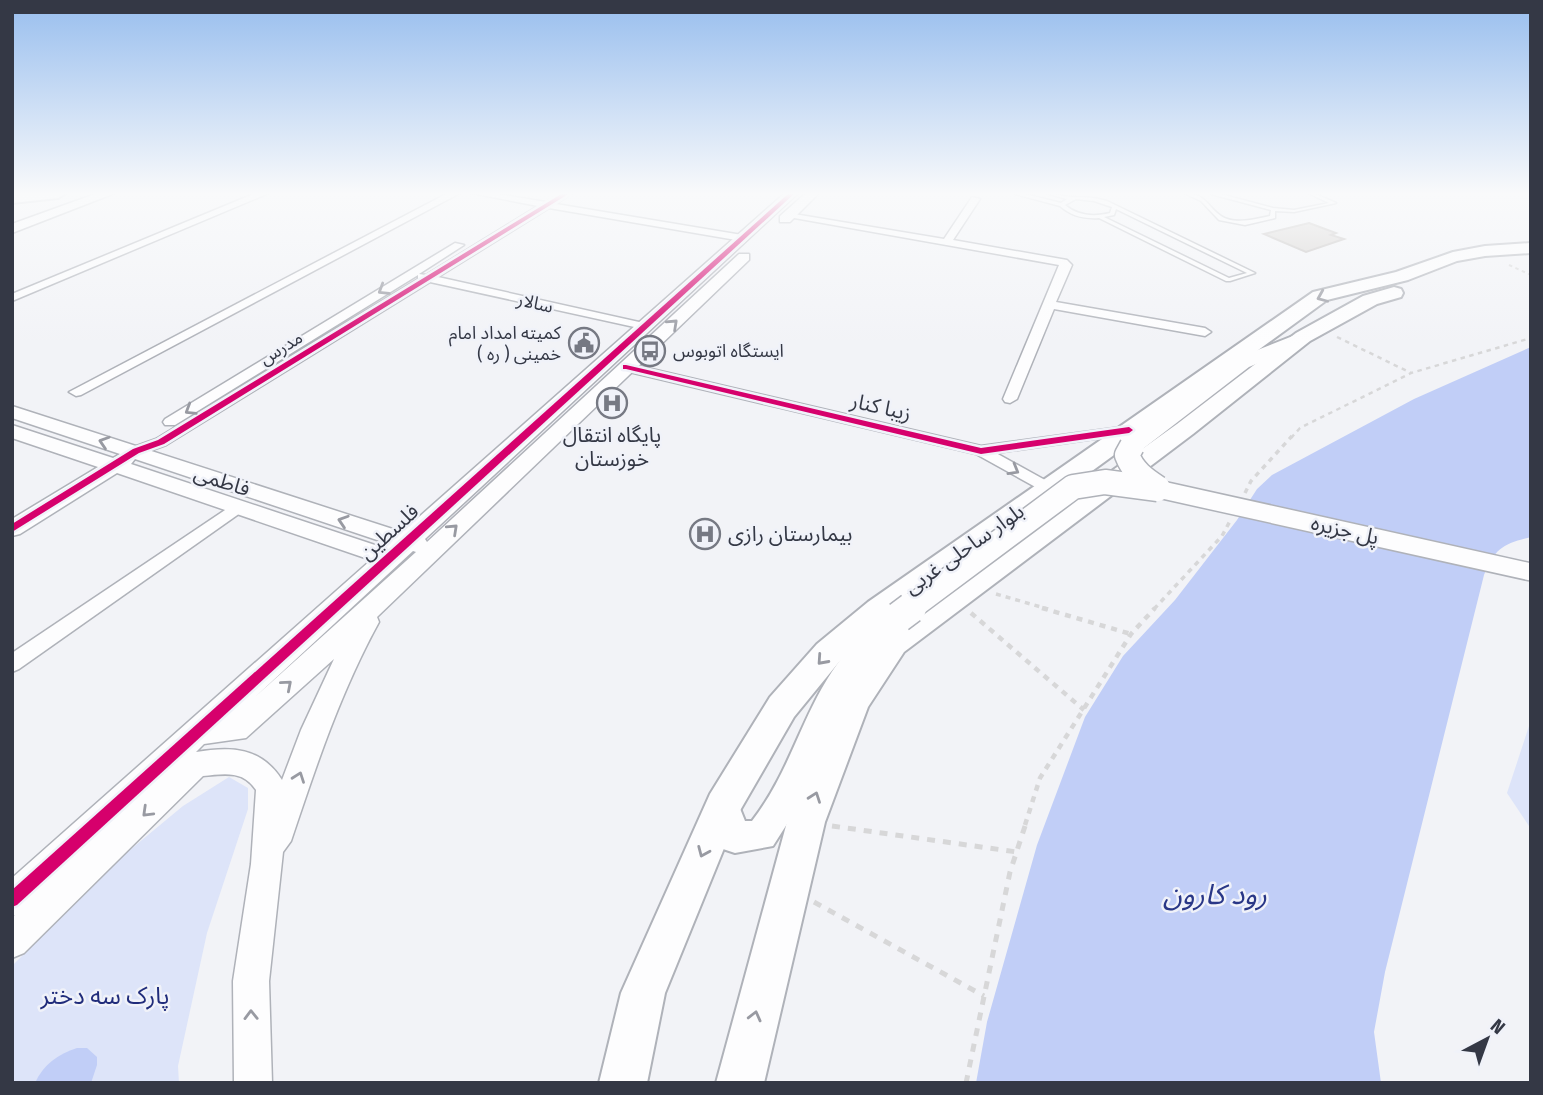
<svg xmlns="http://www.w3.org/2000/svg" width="1543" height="1095" font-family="'Fira Sans Condensed','Noto Sans Arabic',sans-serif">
<rect width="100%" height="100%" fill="#f2f3f7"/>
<!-- green -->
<g fill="#dde4f9">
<polygon points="1531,720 1531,829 1507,793"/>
<polygon points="229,777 248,788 248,809 207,933 178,1066 179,1083 12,1083 12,966 113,864 183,806"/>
</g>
<!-- water -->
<g fill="#c1cef7">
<path d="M 1531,347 L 1531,537 C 1503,544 1495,548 1484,575 L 1385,972 L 1374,1032 L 1381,1083 L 976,1083 L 987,1022 L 1037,845 L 1085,717 L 1123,656 L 1175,600 L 1237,520 L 1257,489 L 1272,475 L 1414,399 Z"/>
<path d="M 77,1048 L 87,1048 L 97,1057 L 97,1065 L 91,1083 L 35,1083 C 43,1065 58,1054 77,1048 Z"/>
</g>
<!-- building -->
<polygon fill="#d2cecb" stroke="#bab6b4" stroke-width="2" points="1309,223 1336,233 1331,235 1344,239 1306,252 1264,234"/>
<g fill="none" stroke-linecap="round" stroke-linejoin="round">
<!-- service casing -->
<g stroke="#afb2b9" stroke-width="3">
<g id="service">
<path d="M 1015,193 L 1021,193 L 1061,203 L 1067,199 L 1045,193 C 1054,193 1063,197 1073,197 C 1087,197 1092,197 1107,201 L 1255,273 L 1230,281 L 1226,281 L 1099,218 C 1084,219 1071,216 1060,206 L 1015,194 ZM 1076,199 L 1094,201 L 1112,207 L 1110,213 C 1094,217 1078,216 1065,205 ZM 1116,209 L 1247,273 L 1229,278 L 1104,217 L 1114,215 Z"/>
<path d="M 1184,193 C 1205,193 1207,206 1221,216 C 1234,225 1256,219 1270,216 L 1271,210 L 1211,194 L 1211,193 L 1217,193 L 1273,208 L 1294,210 L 1329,203 L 1308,193 L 1313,193 L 1336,203 L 1294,212 L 1275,211 L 1275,218 L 1245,225 L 1219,220 L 1201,201 Z"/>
</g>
</g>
<!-- minor casing -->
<g stroke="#afb2b9" stroke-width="3">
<g id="minor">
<polygon points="256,193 269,193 12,301 12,294"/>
<polygon points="448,193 460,193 81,395 76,396 69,392"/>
<polygon points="471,193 491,193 546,202 561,193 572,193 556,204 742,235 747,238 742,241 549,208 438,277 648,324 648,330 430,282 166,445 141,454 131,454 128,451 131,448 156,439 418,279 418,275 175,425 165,425 163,422 165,419 455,243 464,245 419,274 426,275 538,206"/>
<polygon points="972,197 980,199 953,240 1067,260 1072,265 1056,302 1205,328 1211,332 1205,336 1054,309 1017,399 1010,403 1005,402 1003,399 1059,265 783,216 788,213 944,239"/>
<polygon points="626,363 981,446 1129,426 1136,430 1129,434 996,453 1054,485 1056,489 1054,493 1048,494 976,454 621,370 621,364"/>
<polygon points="237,502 245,507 243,511 19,669 12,672 12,653"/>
</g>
</g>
<!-- tertiary casing -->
<g stroke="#afb2b9" stroke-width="3">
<g id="tertiary">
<polygon points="98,193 115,193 12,233 12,224"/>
<path d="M 785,193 L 798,193 L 425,539 L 427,542 L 739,254 L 749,254 L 749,260 L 377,617 L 379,622 C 341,691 316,766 291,841 L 283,852 L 269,981 L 272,1083 L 234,1083 L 233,981 L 251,864 L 256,790 C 243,770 224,774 203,776 L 24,953 L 12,958 L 12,917 L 15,915 L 12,916 L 12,878 L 371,560 L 117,473 L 20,534 L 12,536 L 12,519 L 98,467 L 12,438 L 12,425 L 113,458 L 120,454 L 12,418 L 12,406 L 402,532 ZM 135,459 L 389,544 L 384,548 L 131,464 ZM 413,551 L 416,552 L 255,697 ZM 334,659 L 301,730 L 282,780 C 261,747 231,746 196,752 L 204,744 L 246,738 Z"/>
<polygon points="806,193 819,193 790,222 780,222 780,216"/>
</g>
</g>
<!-- secondary casing -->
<g stroke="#afb2b9" stroke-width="4">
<g id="secondary">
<polygon points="1303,332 1309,333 1312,337 1309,341 1249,367 1140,451 1124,451 1121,446 1235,359"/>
<path d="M 899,607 L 908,610 L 912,617 L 871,660 L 848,691 L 794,813 L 773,846 L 735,853 L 723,849 L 707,806 L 711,796 L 723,791 L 735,796 L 745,821 L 752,821 C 800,759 804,690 865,632 C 875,622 885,611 899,607 Z"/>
</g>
</g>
<!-- primary casing -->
<g stroke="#afb2b9" stroke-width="4">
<g id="primary">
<polygon points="12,193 66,193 58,198 12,203"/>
<polygon points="1531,243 1531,253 1485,256 1457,261 1408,280 1327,300 890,618 839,662 794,717 738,814 665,993 647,1083 599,1083 621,993 710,794 770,697 817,644 868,602 1313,292 1396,272 1453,252 1485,246"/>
<polygon points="1394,287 1401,289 1403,293 1401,297 1377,304 1310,341 1193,434 904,652 868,707 825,822 764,1083 716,1083 787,822 837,701 882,636 1177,424 1296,333 1363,296"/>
</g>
</g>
<!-- path-far4 -->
<polyline stroke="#d7d7d8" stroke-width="2" stroke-dasharray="3.5 3.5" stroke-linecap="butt" points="1509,265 1531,275"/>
<!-- path-far3 -->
<g stroke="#d7d7d8" stroke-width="2.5" stroke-dasharray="4.5 4.5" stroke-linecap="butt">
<polyline points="1337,337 1411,373"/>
<polyline points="1291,438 1300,428 1411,373 1531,338"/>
</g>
<!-- path-far2 -->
<g stroke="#d7d7d8" stroke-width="3.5" stroke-dasharray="5 5" stroke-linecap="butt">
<polyline points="1245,493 1251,481 1292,436"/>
<polyline points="996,594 1048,609"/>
<polyline points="1154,609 1222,536 1230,521"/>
</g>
<!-- path-far1 -->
<g stroke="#d7d7d8" stroke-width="4.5" stroke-dasharray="6 6" stroke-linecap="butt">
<polyline points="1042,608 1131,634"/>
<polyline points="971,613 1084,710"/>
<polyline points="1025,825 1040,778 1131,634 1155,608"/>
</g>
<!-- path -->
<g stroke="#d7d7d8" stroke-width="5" stroke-dasharray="8 8" stroke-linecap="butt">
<polyline points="832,826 1017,852"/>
<polyline points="814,902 984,996"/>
<polyline points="966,1083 1010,872 1026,823"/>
</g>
<!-- service -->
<use href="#service" fill="#fdfdfe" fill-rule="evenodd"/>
<!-- minor -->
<use href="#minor" fill="#fdfdfe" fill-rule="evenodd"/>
<!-- tertiary -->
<use href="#tertiary" fill="#fdfdfe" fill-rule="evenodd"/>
<!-- secondary -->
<use href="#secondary" fill="#fdfdfe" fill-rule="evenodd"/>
<!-- primary -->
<use href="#primary" fill="#fdfdfe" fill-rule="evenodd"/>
<!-- minor-bridge casing -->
<g stroke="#afb2b9" stroke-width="20" stroke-linecap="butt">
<polyline id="minor-bridge" points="1158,489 1531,572"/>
</g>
<!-- secondary-bridge-far1 casing -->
<g stroke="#afb2b9" stroke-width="27" stroke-linecap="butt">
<g id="secondary-bridge-far1">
<path d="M 1132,446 L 1127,455 C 1133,471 1144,479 1158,488"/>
<polyline points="909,609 1073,487 1105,482 1158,489"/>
</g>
</g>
<!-- secondary-bridge casing -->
<g stroke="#afb2b9" stroke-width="33" stroke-linecap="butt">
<polyline id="secondary-bridge" points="899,617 911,608"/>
</g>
<!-- minor-bridge -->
<use href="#minor-bridge" stroke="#fdfdfe" stroke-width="17"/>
<!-- secondary-bridge-far1 -->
<use href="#secondary-bridge-far1" stroke="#fdfdfe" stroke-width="24"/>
<!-- secondary-bridge -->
<use href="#secondary-bridge" stroke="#fdfdfe" stroke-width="30"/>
<!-- cycleway casing -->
<g stroke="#f0f2f9" stroke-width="5">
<g id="cycleway">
<polygon points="563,193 570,193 164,444 139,453 12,532 12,524 133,449 158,440"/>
<polygon points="789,193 795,193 17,905 12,907 12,890"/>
<polygon points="623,365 626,365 981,448 1129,427 1133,430 1129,433 981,454 626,369 623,369"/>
</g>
</g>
<!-- cycleway -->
<use href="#cycleway" fill="#d6006c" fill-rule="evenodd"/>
</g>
<!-- one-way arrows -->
<defs><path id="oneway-chevron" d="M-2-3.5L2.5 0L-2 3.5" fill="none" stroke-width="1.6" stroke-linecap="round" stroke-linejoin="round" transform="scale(1.75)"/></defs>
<g stroke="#989aa2">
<use href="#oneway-chevron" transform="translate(383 290) rotate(148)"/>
<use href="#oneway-chevron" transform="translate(1322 297) rotate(157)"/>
<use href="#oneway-chevron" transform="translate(673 324) rotate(-43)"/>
<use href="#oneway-chevron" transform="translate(190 410) rotate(148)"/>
<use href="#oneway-chevron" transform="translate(104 442) rotate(-162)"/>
<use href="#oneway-chevron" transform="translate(1014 470) rotate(30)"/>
<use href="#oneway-chevron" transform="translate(343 521) rotate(-162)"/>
<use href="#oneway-chevron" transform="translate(453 529) rotate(-43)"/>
<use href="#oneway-chevron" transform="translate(822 660) rotate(132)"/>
<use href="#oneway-chevron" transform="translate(287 685) rotate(-41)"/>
<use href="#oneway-chevron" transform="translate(299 777) rotate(-70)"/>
<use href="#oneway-chevron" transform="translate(815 797) rotate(-70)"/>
<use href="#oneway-chevron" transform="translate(147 812) rotate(136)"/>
<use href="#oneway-chevron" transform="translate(703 852) rotate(113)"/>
<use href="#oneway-chevron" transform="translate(251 1015) rotate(-91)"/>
<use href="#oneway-chevron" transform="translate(755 1016) rotate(-76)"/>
</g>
<!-- sky -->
<linearGradient id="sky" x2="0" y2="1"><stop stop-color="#98beee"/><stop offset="0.56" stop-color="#f9fafb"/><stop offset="1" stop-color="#f9fafb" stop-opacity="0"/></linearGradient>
<rect width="1543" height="346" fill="url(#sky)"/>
<!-- icons -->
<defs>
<g id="civic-ring" transform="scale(1.575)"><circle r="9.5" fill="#f0f2f9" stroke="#767983" stroke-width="1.5"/><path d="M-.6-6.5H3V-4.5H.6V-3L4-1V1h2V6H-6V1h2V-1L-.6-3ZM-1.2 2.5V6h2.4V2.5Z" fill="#767983"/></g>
<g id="bus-ring" transform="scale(1.575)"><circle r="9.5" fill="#f0f2f9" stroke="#767983" stroke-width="1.5"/><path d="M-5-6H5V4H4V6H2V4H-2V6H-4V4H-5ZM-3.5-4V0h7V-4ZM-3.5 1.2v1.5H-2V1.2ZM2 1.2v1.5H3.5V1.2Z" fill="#767983"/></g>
<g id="hospital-ring" transform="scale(1.575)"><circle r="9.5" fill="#f0f2f9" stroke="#767983" stroke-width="1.5"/><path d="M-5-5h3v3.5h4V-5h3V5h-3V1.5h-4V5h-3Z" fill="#767983"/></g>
</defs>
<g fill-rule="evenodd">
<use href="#civic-ring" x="584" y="343"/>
<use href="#bus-ring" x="650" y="351"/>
<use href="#hospital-ring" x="612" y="403"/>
<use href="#hospital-ring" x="705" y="534"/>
</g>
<g text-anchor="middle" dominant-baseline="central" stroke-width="5" stroke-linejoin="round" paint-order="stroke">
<!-- far-street labels -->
<g font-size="18" fill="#343845" stroke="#f0f2f9">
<text transform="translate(535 303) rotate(13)">سالار</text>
<text transform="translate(281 348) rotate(-32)">مدرس</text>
</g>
<!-- far-poi labels -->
<g font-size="18" fill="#343845" stroke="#f0f2f9" text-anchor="end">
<text x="561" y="333">کمیته امداد امام<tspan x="561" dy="21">خمینی ( ره )</tspan></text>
<text x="673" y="351" text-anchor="start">ایستگاه اتوبوس</text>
</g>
<!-- street labels -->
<g font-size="21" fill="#343845" stroke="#f0f2f9">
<text transform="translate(881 407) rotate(13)">زیبا کنار</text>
<text transform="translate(222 481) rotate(18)">فاطمی</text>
<text transform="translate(1345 530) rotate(13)">پل جزیره</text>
<text transform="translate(389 532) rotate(-42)">فلسطین</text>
<text transform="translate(964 549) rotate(-35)">بلوار ساحلی غربی</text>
</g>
<!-- poi labels -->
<g font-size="21" fill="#343845" stroke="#f0f2f9">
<text x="612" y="435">پایگاه انتقال<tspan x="612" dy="24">خوزستان</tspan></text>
<text x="728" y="534" text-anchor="start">بیمارستان رازی</text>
</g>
<!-- near-park labels -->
<g font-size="24" fill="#202c7b" stroke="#f0f2f9">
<text x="105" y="996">پارک سه دختر</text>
</g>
<!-- near-water labels -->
<g font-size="28" font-style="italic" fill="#293787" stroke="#f0f2f9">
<text x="1215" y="894">رود کارون</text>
</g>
</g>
<!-- border -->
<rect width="1543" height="1095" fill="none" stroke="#343845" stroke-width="28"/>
<!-- north arrow -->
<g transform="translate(1487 1039) rotate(41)" stroke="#f0f2f9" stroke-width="5" paint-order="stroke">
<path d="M0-5L12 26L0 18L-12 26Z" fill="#343845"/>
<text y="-10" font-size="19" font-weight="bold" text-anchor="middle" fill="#343845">N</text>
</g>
</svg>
